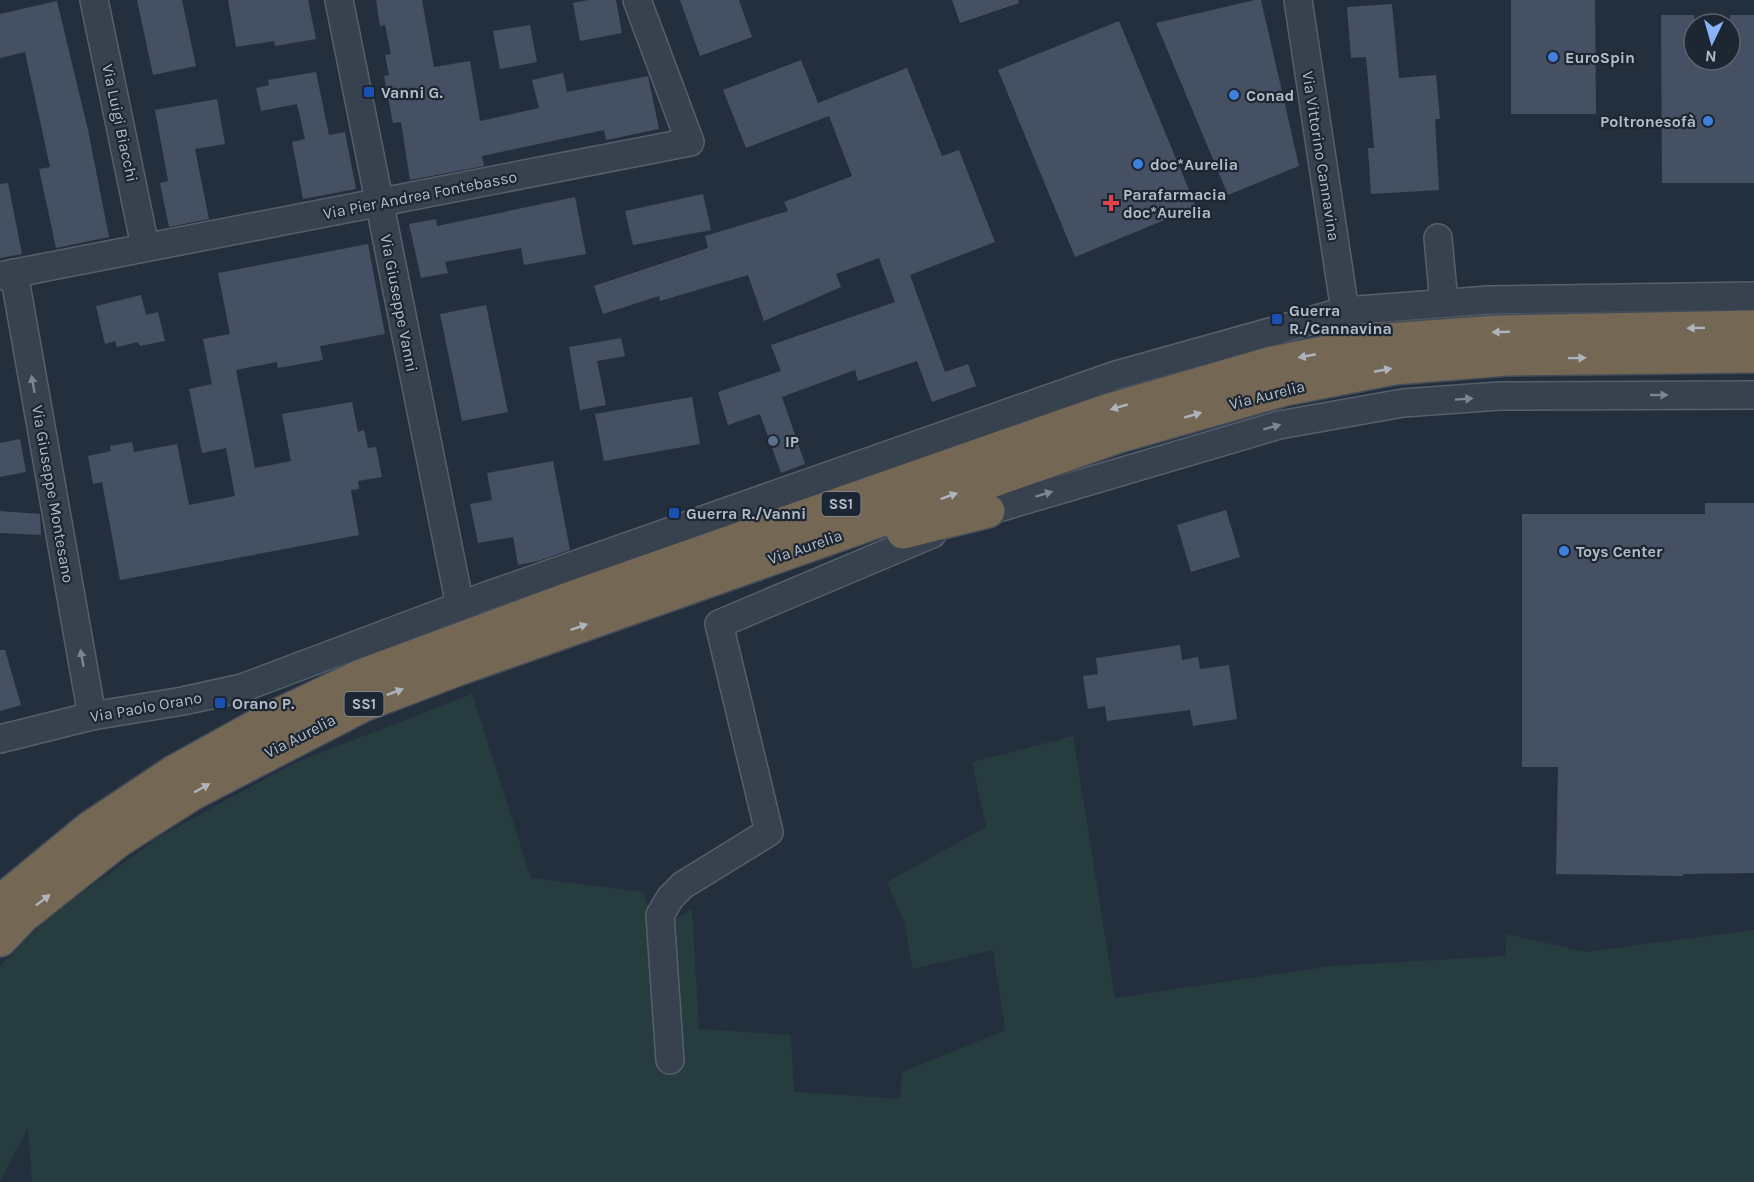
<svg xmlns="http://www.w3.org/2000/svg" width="1754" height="1182" font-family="Karla,sans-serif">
<rect width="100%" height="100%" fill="#242f3e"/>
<!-- green -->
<polygon fill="#263c3f" points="472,694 531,878 643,892 651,916 669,923 692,909 699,1029 791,1035 794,1092 900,1099 902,1072 1005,1030 993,950 913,969 904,922 887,882 986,827 972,762 1073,736 1115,998 1332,966 1505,956 1507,934 1585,952 1754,930 1754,1182 32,1182 28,1127 0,1182 0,966 49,917 159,837 294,763"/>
<!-- building -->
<g fill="#455162">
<polygon points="137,0 182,0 196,66 153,75"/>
<polygon points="228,0 308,0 316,39 275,46 274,41 236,47"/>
<polygon points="376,0 422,0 434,67 470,61 480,121 539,108 532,80 563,73 567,92 648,76 659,129 606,140 604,130 482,156 484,166 410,180 401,122 393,123 384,76 389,75 385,55 391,54 385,25 380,26"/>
<polygon points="588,0 616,0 622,33 580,41 573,3"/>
<polygon points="680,0 739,0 752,37 700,56"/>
<polygon points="952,0 1018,0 1019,3 960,23"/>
<polygon points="1255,0 1261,0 1299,166 1228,195 1156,23"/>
<polygon points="1511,0 1595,0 1596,114 1511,114"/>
<polygon points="57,1 88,130 109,237 56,248 39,169 50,167 25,52 0,58 0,14"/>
<polygon points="1392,4 1399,78 1436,75 1440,119 1435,119 1439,190 1371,194 1368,148 1374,148 1366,57 1351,58 1347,7"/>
<polygon points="1661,15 1694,15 1694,60 1730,60 1730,15 1754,15 1754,183 1662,183"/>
<polygon points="1119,21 1196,207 1075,257 998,70"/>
<polygon points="530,25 537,62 500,69 493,31"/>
<polygon points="801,60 818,103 907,68 942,156 959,150 995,242 910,275 945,372 968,364 976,386 932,402 917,361 858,381 855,370 782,397 805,464 781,473 760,414 728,425 718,392 781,371 771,345 895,302 879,258 836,274 841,287 764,321 748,275 660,301 659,296 603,314 594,286 708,248 705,236 788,211 784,202 852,176 829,116 746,148 723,90"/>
<polygon points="316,72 329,135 345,132 356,189 303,199 292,142 305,139 297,104 261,111 256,88 269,85 268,80"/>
<polygon points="217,99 225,144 195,149 209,219 169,227 160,183 168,181 155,110"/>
<polygon points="8,183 22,254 0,258 0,184"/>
<polygon points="703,194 711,230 633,245 625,211"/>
<polygon points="575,197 586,254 524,265 521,248 445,262 448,273 421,278 409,224 436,219 437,226"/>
<polygon points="368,244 385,334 320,346 323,360 278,368 277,362 236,370 255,468 291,461 282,414 352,402 358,432 364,430 368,448 376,447 382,477 358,481 359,489 351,490 359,535 120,580 102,482 93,484 88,456 111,451 110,446 132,442 134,452 177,444 189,505 235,496 226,448 202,453 189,389 212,384 203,339 230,334 218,273"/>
<polygon points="141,295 146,315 158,312 165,341 140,346 138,342 117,347 115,341 105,344 96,306"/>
<polygon points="486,305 508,412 462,421 440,314"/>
<polygon points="621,338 625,356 597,361 606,405 580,410 569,347"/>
<polygon points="692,397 700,444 604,461 595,414"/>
<polygon points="20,439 26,472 0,477 0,443"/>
<polygon points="553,461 570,550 538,561 518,565 513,537 478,543 470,504 492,500 487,473"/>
<polygon points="1705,503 1754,503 1754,873 1683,874 1683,876 1556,874 1558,767 1522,767 1522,514 1705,514"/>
<polygon points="1226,510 1240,557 1191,572 1177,525"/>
<polygon points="0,511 40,514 41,535 0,533"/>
<polygon points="1180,645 1182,660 1198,657 1200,669 1229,665 1237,719 1193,726 1190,710 1107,721 1105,706 1088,709 1083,676 1098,674 1096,658"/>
<polygon points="0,650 5,650 21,705 0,711"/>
</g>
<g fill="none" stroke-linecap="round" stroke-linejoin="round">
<!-- minor casing -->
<g stroke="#565f6c" stroke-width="30">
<g id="minor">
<polyline points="94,0 145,246"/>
<polyline points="339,0 460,606"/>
<polyline points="1298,0 1345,311"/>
<polyline points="1438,238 1444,303"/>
<polyline points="14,273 92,716"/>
<polyline points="0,276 690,142 637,0"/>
<polyline points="970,518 988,511 1279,425 1403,403 1500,396 1754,395"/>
<polyline points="0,739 92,716 183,701 242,688 486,596 1116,375 1345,311 1489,300 1754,296"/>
<polyline points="670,1060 660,915 670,898 683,885 769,832 719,624 932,534"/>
</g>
</g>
<!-- highway casing -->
<g stroke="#434c59" stroke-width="36">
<g id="highway">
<polyline points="903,532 988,511"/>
<polyline points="0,902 90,828 174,772 266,721 361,676 577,596 1106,411 1268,364 1388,340 1497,332 1754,327"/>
<polyline points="0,940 23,916 119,840 193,793 363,705 455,670 1116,437 1285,389 1394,368 1507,359 1754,356"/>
</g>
</g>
<!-- minor -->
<use href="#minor" stroke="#38414e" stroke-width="27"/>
<!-- highway -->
<use href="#highway" stroke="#746855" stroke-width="33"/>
</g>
<!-- one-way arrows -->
<defs><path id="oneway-solid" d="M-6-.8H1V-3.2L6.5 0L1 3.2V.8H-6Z" transform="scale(1.5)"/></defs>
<g fill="#aeb4bd">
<use href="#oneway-solid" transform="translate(1696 328) rotate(179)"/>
<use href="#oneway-solid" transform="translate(1501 332) rotate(178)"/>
<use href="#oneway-solid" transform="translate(1307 356) rotate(169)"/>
<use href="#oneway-solid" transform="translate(1577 358) rotate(-1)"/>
<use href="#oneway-solid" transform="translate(1383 370) rotate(-11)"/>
<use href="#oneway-solid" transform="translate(1119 407) rotate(164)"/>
<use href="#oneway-solid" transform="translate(1193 415) rotate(-16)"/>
<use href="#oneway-solid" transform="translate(949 496) rotate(-20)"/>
<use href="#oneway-solid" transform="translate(579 627) rotate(-19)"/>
<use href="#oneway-solid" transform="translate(395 692) rotate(-21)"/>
<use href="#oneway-solid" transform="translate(202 788) rotate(-29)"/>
<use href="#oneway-solid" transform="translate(43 900) rotate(-38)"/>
</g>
<g fill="#7c8592">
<use href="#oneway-solid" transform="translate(33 384) rotate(-100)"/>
<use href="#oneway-solid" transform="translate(1659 395)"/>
<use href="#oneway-solid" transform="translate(1464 399) rotate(-4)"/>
<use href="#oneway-solid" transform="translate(1272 427) rotate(-15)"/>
<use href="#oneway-solid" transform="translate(1044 494) rotate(-17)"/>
<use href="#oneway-solid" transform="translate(82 658) rotate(-100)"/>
</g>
<!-- markers -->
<g fill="#3f7fe0" stroke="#1d2633" stroke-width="2">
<circle cx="1553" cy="57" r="6"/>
<circle cx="1234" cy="95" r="6"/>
<circle cx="1708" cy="121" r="6"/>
<circle cx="1138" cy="164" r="6"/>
<circle cx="1564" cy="551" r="6"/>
</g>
<g fill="#1a4fb4" stroke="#1d2633" stroke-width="2">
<rect x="363" y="86" width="12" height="12" rx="3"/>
<rect x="1271" y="313" width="12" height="12" rx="3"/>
<rect x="668" y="507" width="12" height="12" rx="3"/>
<rect x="214" y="697" width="12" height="12" rx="3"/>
</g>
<path fill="#e0444e" stroke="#1d2633" stroke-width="2" d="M1108 194h6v6h6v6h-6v6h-6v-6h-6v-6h6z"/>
<circle fill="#5c6f8a" stroke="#1d2633" stroke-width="2" cx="773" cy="441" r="6"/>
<g text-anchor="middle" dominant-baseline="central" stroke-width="4.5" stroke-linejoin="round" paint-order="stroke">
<!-- shield labels -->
<g fill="#1d2633" stroke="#878f9c" stroke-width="1.5">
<rect x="821.5" y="492" width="39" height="24" rx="4.5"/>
<rect x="344.5" y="692" width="39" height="24" rx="4.5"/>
</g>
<g font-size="15" font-weight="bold" fill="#b4bcc9">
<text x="841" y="504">SS1</text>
<text x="364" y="704">SS1</text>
</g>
<!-- poi labels -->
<g font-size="16" font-weight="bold" fill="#b4bcc9" stroke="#1d2633" text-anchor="start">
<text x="1565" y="57">EuroSpin</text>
<text x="381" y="92">Vanni G.</text>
<text x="1246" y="95">Conad</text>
<text x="1696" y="121" text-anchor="end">Poltronesofà</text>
<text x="1150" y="164">doc*Aurelia</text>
<text x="1123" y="194">Parafarmacia<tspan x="1123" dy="18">doc*Aurelia</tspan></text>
<text x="1289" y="310">Guerra<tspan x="1289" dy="18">R./Cannavina</tspan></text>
<text x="785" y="441">IP</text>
<text x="686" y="513">Guerra R./Vanni</text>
<text x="1576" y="551">Toys Center</text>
<text x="232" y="703">Orano P.</text>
</g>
<!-- street labels -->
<g font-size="16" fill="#b4bcc9" stroke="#1d2633">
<text transform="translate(120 123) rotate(78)">Via Luigi Biacchi</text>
<text transform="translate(1321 156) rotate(81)">Via Vittorino Cannavina</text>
<text transform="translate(420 195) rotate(-11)">Via Pier Andrea Fontebasso</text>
<text transform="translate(399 303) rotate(79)">Via Giuseppe Vanni</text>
<text transform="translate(1267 395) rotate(-14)">Via Aurelia</text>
<text transform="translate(53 494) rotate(80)">Via Giuseppe Montesano</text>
<text transform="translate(805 547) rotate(-19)">Via Aurelia</text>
<text transform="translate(146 707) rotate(-10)">Via Paolo Orano</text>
<text transform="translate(300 736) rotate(-27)">Via Aurelia</text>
</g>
</g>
<!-- north arrow -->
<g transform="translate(1712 42) rotate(185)"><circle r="28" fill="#1d2633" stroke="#59626f" stroke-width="1.5"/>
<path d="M0-4.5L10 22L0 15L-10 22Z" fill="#8ab4f8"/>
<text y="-9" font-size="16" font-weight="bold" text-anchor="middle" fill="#b4bcc9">N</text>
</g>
</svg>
